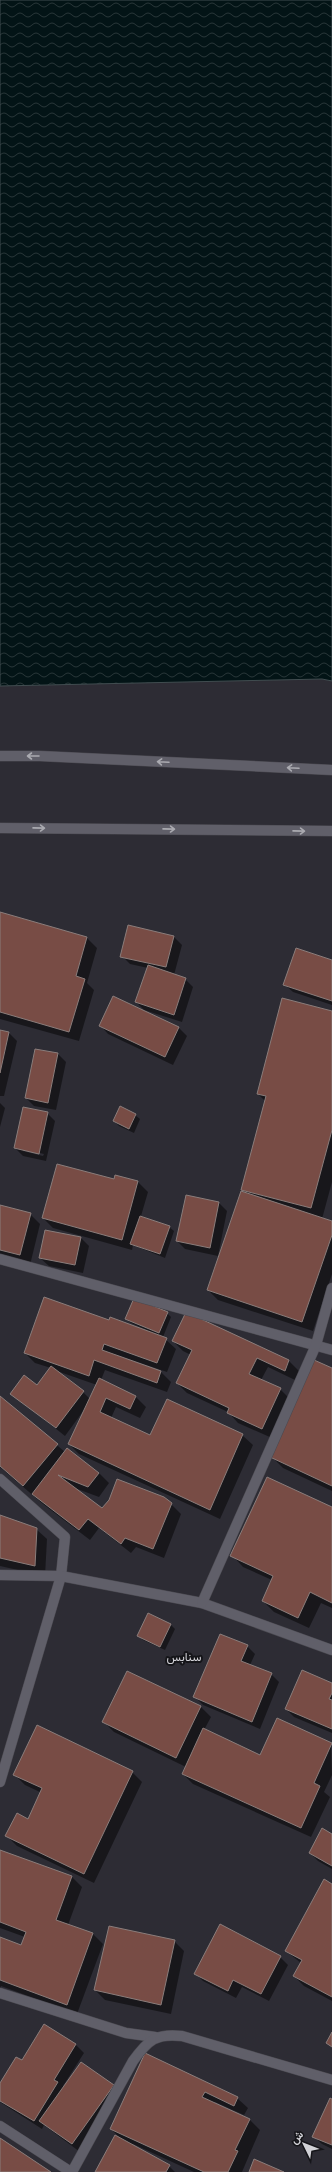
<svg xmlns="http://www.w3.org/2000/svg" width="332" height="2172" font-family="Roboto,Vazirmatn,sans-serif">
<defs>
<pattern id="water-waves" width="16" height="10" patternUnits="userSpaceOnUse"><rect width="16" height="10" fill="#031416"/><path d="M0 5q4-4 8 0t8 0" fill="none" stroke="#273537"/></pattern>
</defs>
<rect width="100%" height="100%" fill="#2d2c34"/>
<!-- water -->
<polygon fill="url(#water-waves)" stroke="#414d50" points="0,0 332,0 332,681 322,679 0,686"/>
<!-- shadow -->
<g fill="#0007" fill-rule="evenodd">
<polygon points="0,913 87,938 97,948 87,983 94,990 79,1041 0,1019"/>
<polygon points="174,937 182,945 174,975 185,979 193,987 182,1022 144,1010 136,1002 148,968 130,964 122,956"/>
<polygon points="332,961 332,1005 293,992 284,984"/>
<polygon points="114,997 179,1028 187,1036 173,1065 108,1034 100,1025"/>
<polygon points="332,1012 332,1182 322,1219 332,1222 332,1274 313,1331 218,1300 208,1290 247,1194 243,1189 266,1102 258,1094"/>
<polygon points="0,1031 9,1033 17,1041 4,1096 0,1096"/>
<polygon points="35,1050 58,1054 66,1062 56,1110 34,1106 26,1098"/>
<polygon points="0,1103 5,1108 0,1127"/>
<path d="M 47,1113 L 55,1121 L 46,1161 L 23,1156 L 15,1148 ZM 23,1149 L 44,1154 L 43,1156 L 23,1151 Z"/>
<polygon points="135,1115 140,1119 134,1133 119,1126 114,1121"/>
<polygon points="114,1181 138,1182 148,1192 141,1216 169,1227 174,1231 165,1258 133,1245 132,1250 53,1228 43,1218"/>
<polygon points="219,1203 227,1211 218,1256 185,1249 177,1241"/>
<polygon points="0,1206 30,1214 40,1224 30,1265 0,1257"/>
<polygon points="81,1238 89,1246 83,1273 49,1266 40,1258"/>
<path d="M 167,1313 L 171,1317 L 163,1337 L 176,1349 L 167,1372 L 114,1354 L 161,1372 L 171,1382 L 167,1392 L 105,1370 L 101,1380 L 136,1397 L 146,1407 L 140,1418 L 116,1407 L 111,1418 L 150,1437 L 242,1435 L 253,1445 L 220,1519 L 79,1454 L 69,1444 L 84,1410 L 65,1436 L 11,1393 L 37,1386 L 51,1368 L 35,1363 L 25,1353 L 110,1322 L 146,1331 L 147,1330 L 131,1323 L 126,1319 ZM 54,1370 L 97,1385 L 90,1399 L 83,1392 Z"/>
<polygon points="187,1313 289,1361 299,1371 295,1380 268,1367 261,1380 280,1389 290,1399 272,1438 238,1423 228,1412 187,1393 177,1383 191,1355 183,1351 173,1341"/>
<polygon points="332,1369 332,1491 283,1468 272,1457"/>
<polygon points="0,1397 65,1452 99,1473 109,1483 99,1497 72,1487 102,1510 171,1504 181,1514 164,1558 136,1547 131,1553 99,1528 90,1540 43,1504 0,1467"/>
<polygon points="332,1508 332,1608 321,1603 309,1628 274,1612 263,1601 272,1580 243,1567 232,1555"/>
<polygon points="0,1516 36,1529 47,1539 45,1576 0,1566"/>
<polygon points="149,1614 171,1625 175,1629 165,1650 143,1640 139,1636"/>
<polygon points="247,1646 255,1654 250,1665 271,1674 279,1682 260,1729 203,1705 195,1697"/>
<polygon points="128,1672 201,1707 211,1717 204,1730 261,1756 331,1744 332,1775 324,1792 330,1797 311,1837 193,1784 183,1774 186,1767 114,1732 104,1722"/>
<polygon points="332,1684 332,1733 294,1717 286,1709"/>
<polygon points="132,1772 142,1782 94,1883 17,1846 7,1836 28,1820 42,1793 25,1785 14,1774"/>
<polygon points="332,1835 332,1869 318,1861 310,1853"/>
<polygon points="0,1851 72,1877 82,1887 68,1925 93,1934 103,1944 77,2014 1,1986 0,1988 0,1938 22,1946 25,1937 0,1928"/>
<polygon points="332,1885 332,2001 304,1986 294,1976 301,1963 286,1951"/>
<polygon points="174,1941 184,1951 171,2014 105,2000 95,1990"/>
<polygon points="280,1957 288,1965 269,2001 242,1987 236,1998 203,1981 195,1973"/>
<polygon points="44,2025 76,2045 84,2053 63,2086 113,2086 121,2094 80,2152 44,2125 42,2129 0,2102 0,2085 22,2061"/>
<polygon points="145,2055 237,2098 248,2108 244,2115 215,2102 214,2104 250,2120 260,2130 242,2172 194,2172 133,2144 133,2146 169,2166 175,2172 96,2172 121,2139 111,2129"/>
<polygon points="332,2101 332,2149 322,2144 313,2136"/>
</g>
<!-- building -->
<g fill="#784c45" stroke="#8a7d7b">
<polygon points="0,912 87,937 76,976 85,979 69,1032 0,1012"/>
<polygon points="128,925 174,936 166,967 120,957"/>
<polygon points="296,948 332,960 332,1001 283,985"/>
<polygon points="148,965 186,978 174,1015 135,1002"/>
<polygon points="113,996 179,1027 165,1057 99,1026"/>
<polygon points="282,998 332,1011 332,1130 311,1208 241,1190 266,1096 257,1094"/>
<polygon points="0,1030 9,1032 0,1073"/>
<polygon points="35,1049 58,1053 48,1103 25,1098"/>
<polygon points="120,1106 136,1114 129,1129 113,1121"/>
<polygon points="23,1107 48,1112 39,1154 14,1148"/>
<polygon points="57,1164 114,1179 115,1175 138,1181 122,1240 42,1218"/>
<polygon points="241,1191 332,1221 332,1235 302,1322 207,1290"/>
<polygon points="186,1195 219,1202 210,1248 176,1241"/>
<polygon points="0,1205 31,1213 20,1255 0,1250"/>
<polygon points="140,1216 170,1226 160,1254 130,1244"/>
<polygon points="45,1230 81,1237 75,1265 39,1258"/>
<polygon points="44,1297 109,1320 110,1317 167,1338 157,1363 104,1344 102,1350 161,1371 157,1383 94,1360 89,1376 24,1353"/>
<polygon points="134,1298 168,1312 159,1333 125,1319"/>
<polygon points="186,1312 289,1360 285,1371 257,1358 249,1374 281,1388 262,1429 227,1413 229,1408 176,1383 192,1350 172,1341"/>
<polygon points="314,1360 332,1368 332,1486 270,1457"/>
<polygon points="51,1366 84,1391 56,1428 10,1394 24,1375 37,1385"/>
<polygon points="99,1378 136,1396 130,1409 106,1398 100,1412 150,1435 167,1399 243,1434 210,1510 68,1444"/>
<polygon points="0,1396 58,1444 23,1486 0,1466"/>
<polygon points="67,1448 99,1473 88,1487 58,1475 102,1508 109,1500 117,1479 164,1497 172,1503 153,1549 125,1538 121,1544 88,1519 79,1530 32,1494"/>
<polygon points="267,1477 332,1507 332,1603 310,1592 298,1618 262,1601 273,1576 230,1556"/>
<polygon points="0,1515 37,1528 35,1566 0,1558"/>
<polygon points="148,1613 171,1624 160,1647 137,1636"/>
<polygon points="220,1634 248,1645 241,1661 272,1673 252,1722 193,1697"/>
<polygon points="302,1670 332,1683 332,1693 329,1699 332,1700 332,1729 285,1709"/>
<polygon points="127,1671 201,1706 176,1758 102,1722"/>
<polygon points="277,1718 332,1743 314,1783 320,1786 301,1828 182,1774 203,1728 260,1755"/>
<polygon points="37,1725 133,1771 84,1874 5,1836 17,1813 28,1819 42,1788 13,1775"/>
<polygon points="322,1828 332,1834 332,1866 309,1853"/>
<polygon points="0,1850 72,1876 56,1920 93,1933 67,2005 0,1980 0,1937 21,1945 26,1932 0,1922"/>
<polygon points="324,1879 332,1884 332,1997 293,1976 302,1960 285,1951"/>
<polygon points="220,1924 281,1956 261,1994 233,1980 228,1991 194,1974"/>
<polygon points="109,1926 175,1940 161,2005 94,1990"/>
<polygon points="44,2024 76,2044 54,2080 58,2082 34,2121 0,2101 0,2083 16,2057 22,2060"/>
<polygon points="332,2032 332,2047 326,2043"/>
<polygon points="145,2053 238,2097 234,2106 205,2092 202,2097 250,2119 235,2150 238,2151 228,2172 204,2172 110,2129"/>
<polygon points="81,2062 114,2085 72,2144 39,2121"/>
<polygon points="330,2098 332,2099 332,2145 312,2137"/>
<polygon points="115,2135 170,2165 166,2172 95,2172"/>
<polygon points="0,2138 51,2172 0,2172"/>
<polygon points="254,2159 284,2172 249,2172"/>
</g>
<g fill="none" stroke-linecap="round" stroke-linejoin="round">
<!-- street casing -->
<g stroke="#4a4950" stroke-width="11">
<g id="street">
<polyline points="0,756 40,756 332,770"/>
<polyline points="0,828 332,831"/>
<polyline points="0,1259 332,1350"/>
<polyline points="0,1479 65,1537 61,1576 0,1782"/>
<polyline points="0,1575 61,1576 202,1603 332,1650"/>
<polyline points="202,1603 316,1345 332,1288"/>
<polyline points="0,1993 126,2033 155,2037"/>
<polyline points="0,2126 71,2172"/>
<path d="M 72,2172 L 133,2061 C 148,2040 156,2033 182,2036 L 332,2080"/>
</g>
</g>
<!-- street -->
<use href="#street" stroke="#605f69" stroke-width="10"/>
</g>
<!-- one-way arrows -->
<defs><path id="oneway-shaft" d="M-6 0H5M1.5-3L5.5 0L1.5 3" fill="none" stroke-width="1.6" stroke-linecap="round" stroke-linejoin="round"/></defs>
<g stroke="#aaaab0">
<use href="#oneway-shaft" transform="translate(33 756) rotate(180)"/>
<use href="#oneway-shaft" transform="translate(163 762) rotate(-177)"/>
<use href="#oneway-shaft" transform="translate(293 768) rotate(-177)"/>
<use href="#oneway-shaft" transform="translate(39 828) rotate(1)"/>
<use href="#oneway-shaft" transform="translate(169 829) rotate(1)"/>
<use href="#oneway-shaft" transform="translate(299 831) rotate(1)"/>
</g>
<g text-anchor="middle" dominant-baseline="central" stroke-width="4" stroke-linejoin="round" paint-order="stroke">
<!-- neighbourhood labels -->
<g font-size="12" fill="#d2d2d7" stroke="#151519">
<text x="184" y="1657">سنابس</text>
</g>
</g>
<!-- north arrow -->
<g transform="translate(304 2144) rotate(313)" stroke="#151519" stroke-width="3" paint-order="stroke">
<path d="M0-3L7 15L0 10L-7 15Z" fill="#d2d2d7"/>
<text y="-6" font-size="11" font-weight="bold" text-anchor="middle" fill="#d2d2d7">ش</text>
</g>
</svg>
